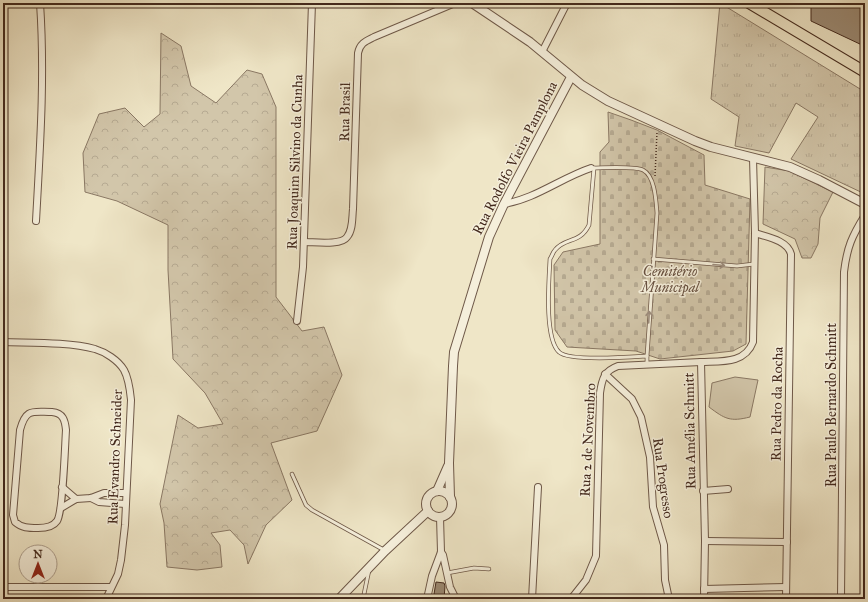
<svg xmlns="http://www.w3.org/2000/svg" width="868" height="602" font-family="'IM FELL Great Primer',serif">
<defs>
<pattern id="grass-tufts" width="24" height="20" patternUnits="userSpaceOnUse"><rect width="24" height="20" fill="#d2c6aa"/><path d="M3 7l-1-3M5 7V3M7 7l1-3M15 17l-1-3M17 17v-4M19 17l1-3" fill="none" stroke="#b6aa92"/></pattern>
<pattern id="forest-crowns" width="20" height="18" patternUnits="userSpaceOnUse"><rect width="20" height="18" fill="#d2c6aa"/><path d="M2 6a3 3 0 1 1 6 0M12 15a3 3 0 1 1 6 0" fill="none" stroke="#b6aa92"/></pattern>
<pattern id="cemetery-stones" width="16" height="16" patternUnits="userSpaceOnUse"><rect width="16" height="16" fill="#d2c6aa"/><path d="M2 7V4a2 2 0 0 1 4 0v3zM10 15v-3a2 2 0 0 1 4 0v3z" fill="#b6aa92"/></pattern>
</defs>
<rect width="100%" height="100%" fill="#efe6c7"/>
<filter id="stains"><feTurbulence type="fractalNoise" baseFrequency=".005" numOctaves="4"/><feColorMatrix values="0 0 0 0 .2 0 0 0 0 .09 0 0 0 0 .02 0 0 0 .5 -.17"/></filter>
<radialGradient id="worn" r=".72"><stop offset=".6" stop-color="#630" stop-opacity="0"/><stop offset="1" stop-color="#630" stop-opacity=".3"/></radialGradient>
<!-- grass -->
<polygon fill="url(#grass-tufts)" stroke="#8a7864" points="720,3 865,92 865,194 791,159 818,117 796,103 769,153 735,146 739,117 711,99"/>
<!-- forest -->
<g fill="url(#forest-crowns)" stroke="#8a7864">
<polygon points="161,33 181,46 191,86 216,103 247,70 262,74 276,107 276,297 302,331 324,327 342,375 317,431 271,443 292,500 266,525 248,564 244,545 230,530 211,533 220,545 222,567 197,570 167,567 164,523 160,504 178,415 198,428 223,424 205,393 173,359 168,270 168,225 117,201 85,192 83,153 99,114 125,108 144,127 160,114"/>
<polygon points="765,167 789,171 833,192 820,218 818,244 811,258 802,258 795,239 763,224"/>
</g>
<!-- cemetery -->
<polygon fill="url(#cemetery-stones)" stroke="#8a7864" points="608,112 631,120 657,130 704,155 705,185 750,199 746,344 733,351 660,359 636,351 567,347 555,330 554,265 563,252 600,244 600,152 609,142"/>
<!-- garden -->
<path fill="#d2c6aa" stroke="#8a7864" d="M 735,377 L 758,380 L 750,417 C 730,422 725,419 709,407 L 712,383 Z"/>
<!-- building -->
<g fill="#9c8b75" stroke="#43291d">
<polygon points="811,3 865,3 865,31 862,31 862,45 811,21"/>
<polygon points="436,582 444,583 445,586 444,599 436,599 437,595 434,594"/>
</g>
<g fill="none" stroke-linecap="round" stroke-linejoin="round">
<!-- service casing -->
<g stroke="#6e5848" stroke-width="4.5">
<g id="service">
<path d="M 593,168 C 604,168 634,166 643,170 C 655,176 656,201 657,213 L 647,356"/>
<path d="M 594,168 L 589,225 C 580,244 565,237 555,250 C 553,252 552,256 550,259 C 549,279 544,338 559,352 C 569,362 631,357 647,356 L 647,364"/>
<polyline points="653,259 737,266 754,264"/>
<polyline points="292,474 306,505 312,510 384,550"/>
<polyline points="447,573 474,568 489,569"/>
<polyline points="363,599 369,570"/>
</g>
</g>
<!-- minor casing -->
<g stroke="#6e5848" stroke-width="8">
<g id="minor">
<polyline points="542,52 566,5"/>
<path d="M 504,204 C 535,199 561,178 591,168"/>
<path d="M 36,221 C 40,148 45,76 40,3"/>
<path d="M 755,233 C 767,237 787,240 791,254 L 786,599"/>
<path d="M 304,242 C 315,242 341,246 347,237 C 353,230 352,218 353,209 L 358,53 C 360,43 366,41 374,37 L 455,3"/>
<polyline points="297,321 303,267 312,3"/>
<path d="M 3,342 C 30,343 69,342 95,349 C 105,352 118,360 124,370 C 129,379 130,390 131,400 L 125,525 L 121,560 L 118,574 L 106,599"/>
<polyline points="605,374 632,399 641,417 650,457 653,507 664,545 665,580 669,599"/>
<path d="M 52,412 C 63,413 65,420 66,430 C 65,444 63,513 57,521 C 53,527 44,528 38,528 C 28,528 22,528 15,522 L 13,515 L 20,430 C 26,408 32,412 52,412 Z"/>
<polyline points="62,487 76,499"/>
<polyline points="703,491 728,489"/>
<polyline points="91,498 99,502 125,504"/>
<polyline points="61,508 76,499 91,498 104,493 126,493"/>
<polyline points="705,541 787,542"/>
<polyline points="441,552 443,555 450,587 456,599"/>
<polyline points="3,587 111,587"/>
<polyline points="704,589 786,587"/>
<polyline points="427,599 432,576 441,552 440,517"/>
<polyline points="532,599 538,487"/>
<path d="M 571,599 L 586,580 L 596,556 L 600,393 C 602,379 604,371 618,366 L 701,362"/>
<path d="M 704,599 L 705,541 L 701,362 C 721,361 745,364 753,342 L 755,233 L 753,158"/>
<path d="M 841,599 L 844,272 C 847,247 852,236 865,215"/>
</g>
</g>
<!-- tertiary casing -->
<g stroke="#6e5848" stroke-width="10">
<g id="tertiary">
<polyline points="472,3 530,42 582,85 608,101 695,141 711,147 790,167 819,180 865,204"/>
<polyline points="437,491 448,466"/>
<circle cx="439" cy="504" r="13"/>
<polyline points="450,497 449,463 453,366 454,352 489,237 504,204 571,77"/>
<polyline points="339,599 385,551 428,511"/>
</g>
</g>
<!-- primary casing -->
<g stroke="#43291d" stroke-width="12">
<polyline id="primary" points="749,3 865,72"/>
</g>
<!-- path -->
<polyline stroke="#43291d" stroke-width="1.5" stroke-dasharray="1 2" stroke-linecap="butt" points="655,176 657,132"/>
<!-- service -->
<use href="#service" stroke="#f5efdb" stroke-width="3"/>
<!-- minor -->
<use href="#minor" stroke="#f5efdb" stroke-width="6"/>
<!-- tertiary -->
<use href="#tertiary" stroke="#f5efdb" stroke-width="8"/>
<!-- primary -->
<use href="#primary" stroke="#efe6c7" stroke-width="10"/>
</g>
<!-- one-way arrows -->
<defs><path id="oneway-shaft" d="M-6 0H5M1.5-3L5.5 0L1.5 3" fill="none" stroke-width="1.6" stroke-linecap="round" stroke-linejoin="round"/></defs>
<g stroke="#9c8c7c">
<use href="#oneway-shaft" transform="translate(719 265) rotate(5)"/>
<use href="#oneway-shaft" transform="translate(649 317) rotate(-87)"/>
</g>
<g text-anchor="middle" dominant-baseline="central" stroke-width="3" stroke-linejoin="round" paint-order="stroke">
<!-- street labels -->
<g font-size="14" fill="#43291d" stroke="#f5efdb">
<text transform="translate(345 112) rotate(-89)">Rua Brasil</text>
<text transform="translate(515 158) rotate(-63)">Rua Rodolfo Vieira Pamplona</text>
<text transform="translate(295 162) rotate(-88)">Rua Joaquim Silvino da Cunha</text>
<text transform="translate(777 404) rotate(-89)">Rua Pedro da Rocha</text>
<text transform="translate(831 405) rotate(-90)">Rua Paulo Bernardo Schmitt</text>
<text transform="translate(690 431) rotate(-91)">Rua Amélia Schmitt</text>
<text transform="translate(588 440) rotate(-87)">Rua 2 de Novembro</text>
<text transform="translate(115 457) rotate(-88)">Rua Evandro Schneider</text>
<text transform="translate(663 478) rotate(82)">Rua Progresso</text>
</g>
<!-- park labels -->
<g font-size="14" font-style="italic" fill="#675040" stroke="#f5efdb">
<text x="670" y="271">Cemitério<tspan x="670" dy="16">Municipal</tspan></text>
</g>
</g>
<!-- margin -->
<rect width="868" height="602" fill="none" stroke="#efe6c7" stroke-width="16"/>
<rect x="4" y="4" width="860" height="594" fill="none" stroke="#43291d" stroke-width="2"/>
<rect x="8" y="8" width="852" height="586" fill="none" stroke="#43291d"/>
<!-- north arrow -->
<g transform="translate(38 564)"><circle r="19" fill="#f5efdb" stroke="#aea08f"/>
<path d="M0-3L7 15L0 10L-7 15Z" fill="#8f2418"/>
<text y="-6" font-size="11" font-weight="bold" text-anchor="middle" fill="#43291d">N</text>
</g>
<rect width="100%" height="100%" filter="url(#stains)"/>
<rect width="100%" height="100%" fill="url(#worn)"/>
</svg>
